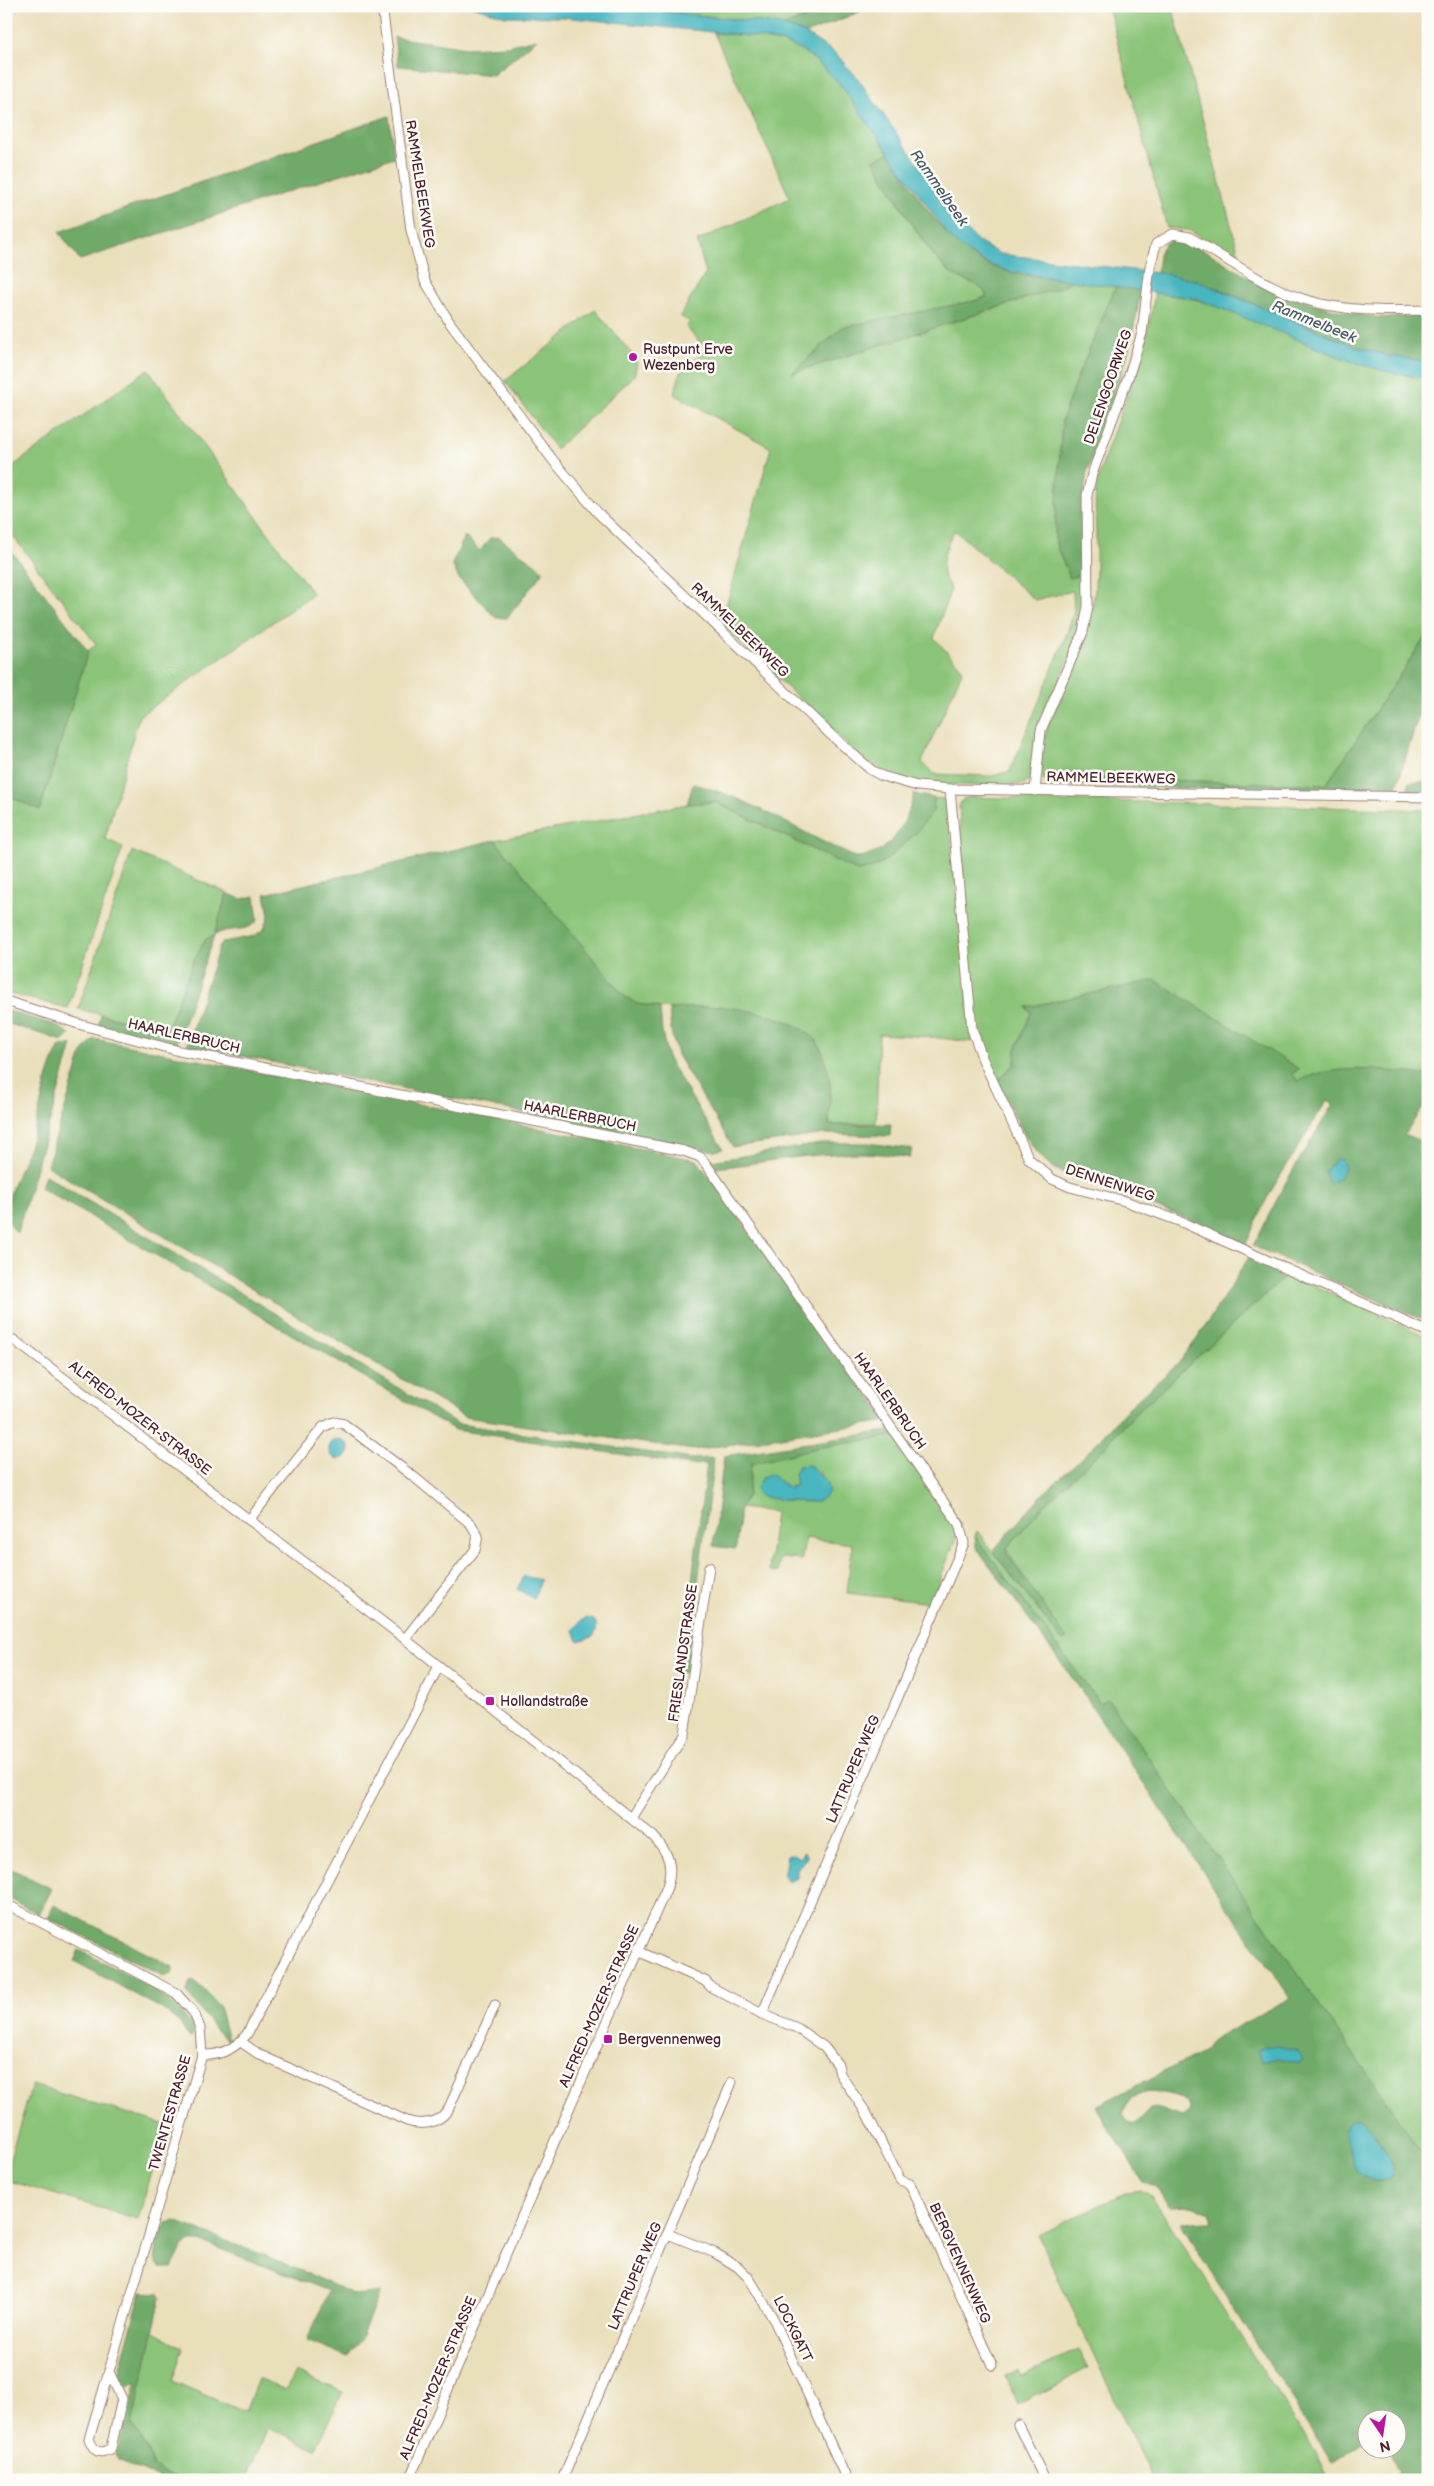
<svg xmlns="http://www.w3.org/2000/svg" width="1434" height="2486" font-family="'Balsamiq Sans',sans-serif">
<rect width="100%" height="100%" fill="#fdfcf7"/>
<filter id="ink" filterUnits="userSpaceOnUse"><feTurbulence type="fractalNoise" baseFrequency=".02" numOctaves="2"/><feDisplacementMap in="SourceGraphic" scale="10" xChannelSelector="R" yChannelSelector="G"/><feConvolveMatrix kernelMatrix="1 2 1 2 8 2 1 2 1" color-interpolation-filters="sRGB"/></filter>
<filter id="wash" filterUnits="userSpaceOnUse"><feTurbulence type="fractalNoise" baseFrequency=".0096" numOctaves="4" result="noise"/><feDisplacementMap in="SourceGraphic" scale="20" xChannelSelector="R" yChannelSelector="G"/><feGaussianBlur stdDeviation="1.12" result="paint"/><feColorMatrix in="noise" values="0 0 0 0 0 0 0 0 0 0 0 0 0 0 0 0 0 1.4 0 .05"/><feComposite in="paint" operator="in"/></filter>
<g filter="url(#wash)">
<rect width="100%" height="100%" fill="#eadfbb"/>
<!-- green -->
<g fill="#8bc479" stroke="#6a7252" fill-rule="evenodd">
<polygon points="612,6 834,6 785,26 752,21"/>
<polygon points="1108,6 1172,6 1240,258 1188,230 1167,228"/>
<path d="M 714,33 C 738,35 763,36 786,44 C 834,60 861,114 889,153 L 874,160 C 896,195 915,236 943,266 C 955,278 980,280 987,296 L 793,373 L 1065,286 L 1071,280 L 1116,286 L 1075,383 L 1062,420 L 1055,537 L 1057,548 L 1070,577 L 1086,573 C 1090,633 1053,685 1036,741 C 1032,753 1032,767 1031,779 L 1027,783 C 1001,788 924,785 899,778 C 885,774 872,765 861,758 L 721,624 L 771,448 L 674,394 L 681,371 L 706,349 L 686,327 L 690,322 L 680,316 L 706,273 L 697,241 L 790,198 ZM 954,530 L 1035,600 L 1073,591 L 1074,611 L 1066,636 L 1010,771 L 992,776 L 934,774 L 922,762 L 963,669 L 934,638 L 950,591 C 950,585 946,582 944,577 C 939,560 948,545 954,530 Z"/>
<path d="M 1155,291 C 1223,300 1281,337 1346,359 C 1372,369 1400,374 1428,379 L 1428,633 L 1326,785 L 1060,777 L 1049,784 C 1020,771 1073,665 1082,644 C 1098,607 1096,568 1096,528 C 1096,514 1094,497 1097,483 C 1115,417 1146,361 1155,291 Z"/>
<polygon points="595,310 632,354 637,363 634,376 556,449 505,381"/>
<polygon points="148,369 313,594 139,716 105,839 123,847 68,1008 6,993 6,795 40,810 88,651 96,644 6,527 6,471"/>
<path d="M 970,797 L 1428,810 L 1428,1075 C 1384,1072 1338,1062 1298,1081 L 1292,1074 L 1298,1069 L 1283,1060 L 1027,1008 L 1031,1013 L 1016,1049 L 1015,1064 L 997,1081 L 983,1052 L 974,1021 L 959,806 L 963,799 Z"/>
<polygon points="934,798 944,799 948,808 972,1042 930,1037 879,1034 876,1123 829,1125 830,1082 817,1041 719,1006 669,1009 637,1004 624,996 611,982 495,840 687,804 715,802 857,871 933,810"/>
<polygon points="132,851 227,893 214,936 206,939 194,960 167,1030 78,1009"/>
<polygon points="1288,1274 1428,1337 1428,2162 1108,1700 1100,1704 975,1536 977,1531 1063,1642 1006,1549 1044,1505 1099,1453 1135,1414"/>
<path d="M 897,1435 L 961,1525 L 931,1603 L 847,1593 L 852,1544 L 805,1538 L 802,1560 L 780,1558 L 778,1573 L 769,1571 L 775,1512 L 740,1508 L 748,1495 L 751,1464 L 816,1448 ZM 817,1470 L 826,1482 L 804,1502 L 761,1496 L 775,1477 L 784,1487 L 788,1488 Z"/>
<polygon points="32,2085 166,2125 138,2219 6,2180 6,2171"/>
<polygon points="1140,2190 1152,2197 1315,2453 1328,2480 1152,2480 1038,2235 1127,2192"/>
<polygon points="153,2331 183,2348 172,2381 245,2412 258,2379 286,2390 295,2372 343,2392 316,2449 268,2427 246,2480 183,2480 153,2467 146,2447 132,2424"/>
<polygon points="1078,2350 1088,2369 1018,2405 1005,2375 1018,2371 1021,2376"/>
</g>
<!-- forest -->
<g fill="#70aa69" stroke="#5d644a" fill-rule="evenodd">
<polygon points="834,6 873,6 806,34 785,26"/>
<polygon points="394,37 466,48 506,46 537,39 493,75 398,66"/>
<polygon points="389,116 394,157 80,260 59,232"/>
<path d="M 889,153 C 918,195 946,249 996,268 C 1020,276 1047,277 1071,280 L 1065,286 L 792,373 L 842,327 L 979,300 L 987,296 C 981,281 957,281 946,269 C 917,238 896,196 873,160 Z"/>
<path d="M 1173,239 C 1203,244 1228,267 1254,280 C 1287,296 1331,311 1367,316 C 1386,319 1408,316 1428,316 L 1428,362 L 1389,356 L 1355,346 L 1217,288 L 1157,273 C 1159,258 1157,245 1173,239 Z"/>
<polygon points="1116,286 1142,289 1128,353 1087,472 1084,492 1086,573 1070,578 1057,548 1055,537 1062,420 1075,383"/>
<polygon points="465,536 480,551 490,538 499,537 544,571 507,618 496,618 459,579 452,564"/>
<polygon points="6,544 88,651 40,810 6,795"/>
<polygon points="1428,633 1428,695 1424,698 1394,795 1050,784 1060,777 1326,785"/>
<polygon points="1410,782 1428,782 1428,796 1405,795"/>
<path d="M 693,784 C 750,797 802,834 855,857 C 891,857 906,824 914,794 L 934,798 L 933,811 L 915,834 L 889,858 L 873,868 L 857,871 L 715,802 L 687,804 Z"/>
<polygon points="495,840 624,996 637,1004 660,1008 662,1032 668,1059 723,1149 714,1151 187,1045 219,947 223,942 254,936 264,929 269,916 265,894"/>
<path d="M 227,893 L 241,899 L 255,896 L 258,920 C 248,934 226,926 214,936 L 177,1043 L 98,1027 L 101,1015 L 167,1030 L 194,960 L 206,939 L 214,936 Z"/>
<path d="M 1155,980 L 1299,1069 L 1292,1074 L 1298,1081 C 1339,1062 1384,1071 1428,1075 L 1428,1104 L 1425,1104 L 1404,1135 L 1428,1143 L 1428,1322 L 1253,1246 L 1286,1182 L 1333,1104 L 1327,1100 L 1268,1196 L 1246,1244 L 1180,1216 L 1063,1173 C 1028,1156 1015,1113 997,1081 L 1015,1064 L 1016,1049 L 1031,1013 L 1027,1007 Z"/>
<path d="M 719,1006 C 746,1009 796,1018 815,1039 C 823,1048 828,1071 830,1083 C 831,1097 829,1111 829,1125 L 891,1124 L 890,1136 L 826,1134 L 733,1147 L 677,1055 L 671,1031 L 669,1009 Z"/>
<polygon points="6,1010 55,1025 70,1034 63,1041 6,1023"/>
<polygon points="94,1039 697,1160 888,1421 693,1450 465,1417 47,1166 82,1053"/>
<path d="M 72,1045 L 17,1233 L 6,1219 C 6,1190 24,1165 32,1138 C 41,1108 45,1074 60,1046 Z"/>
<path d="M 826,1143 L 868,1143 L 912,1149 L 910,1158 C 847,1145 779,1161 716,1168 L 711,1161 Z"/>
<polygon points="45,1175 458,1424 692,1459 714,1458 686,1673 680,1672 707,1464 692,1465 455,1430 41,1188"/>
<polygon points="1249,1257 1288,1274 1135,1414 1099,1453 1044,1505 1006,1549 1008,1555 1067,1639 1063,1642 993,1551 1038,1499 1093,1447 1129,1407 1178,1364 1199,1336"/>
<polygon points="893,1430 897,1435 816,1448 751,1464 748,1495 740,1508 736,1549 713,1546 724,1456"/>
<path d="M 975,1536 L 1100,1703 L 1108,1699 L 1428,2162 L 1428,2480 L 1389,2480 L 1399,2472 L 1388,2449 L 1396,2448 L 1396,2418 L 1366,2418 L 1366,2439 L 1332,2463 L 1180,2223 L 1213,2222 L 1210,2213 L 1192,2205 L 1170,2206 L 1157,2188 L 1142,2181 L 1096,2106 L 1205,2051 L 1210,2042 L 1216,2038 L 1291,1998 L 1241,1928 L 1081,1690 L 976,1547 ZM 1149,2091 C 1162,2093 1183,2094 1190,2107 L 1189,2112 L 1182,2117 L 1156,2108 L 1150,2109 L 1137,2123 L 1129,2123 L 1122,2114 C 1128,2100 1134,2095 1149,2091 ZM 1344,2133 L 1380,2145 L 1392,2165 L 1356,2170 Z"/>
<polygon points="6,1866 52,1889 39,1914 6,1897"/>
<polygon points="54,1905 173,1967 173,1972 164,1976 48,1918"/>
<path d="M 79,1950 C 116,1970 177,1992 194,2032 L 191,2037 L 187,2035 L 180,2023 L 162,2009 L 74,1961 Z"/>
<path d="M 195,1981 L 219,2006 L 228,2040 C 215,2035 199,2004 186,1992 L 190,1982 Z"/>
<path d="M 175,2221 L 281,2262 L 356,2295 L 380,2292 L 360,2340 L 348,2357 L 307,2340 L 329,2291 L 205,2243 L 190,2241 L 182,2248 L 172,2268 L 161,2268 L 155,2259 C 157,2246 158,2233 167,2223 Z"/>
<polygon points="141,2292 159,2293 161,2298 132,2424 146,2447 153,2467 183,2480 164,2480 118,2460 116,2455 137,2383 127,2387 118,2374"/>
</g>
<!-- water -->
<g fill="#46b6bf" stroke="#486a75">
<path d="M 472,6 L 612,6 L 752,21 L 785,26 L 806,34 L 835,53 L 856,76 L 962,226 L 980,243 L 1000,254 L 1166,274 L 1198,281 L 1355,346 L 1389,356 L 1428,362 L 1428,379 L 1381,370 L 1345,359 L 1198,299 L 1012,272 C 985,265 966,254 948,235 L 839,83 L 812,57 L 799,49 L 785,43 L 751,36 L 563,17 L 505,16 Z"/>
<polygon points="1341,1159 1345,1167 1339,1178 1328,1183 1326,1171 1335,1160"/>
<circle cx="339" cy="1449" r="10"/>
<path d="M 810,1465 L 826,1482 L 829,1492 C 826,1496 821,1500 816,1502 C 810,1503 764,1499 759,1495 C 757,1494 757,1491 756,1488 L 762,1477 L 770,1474 L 789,1488 L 796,1485 L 794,1474 L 798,1466 Z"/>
<polygon points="524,1576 541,1580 534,1599 517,1589"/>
<path d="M 587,1618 L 594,1620 C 598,1626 597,1630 593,1637 L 578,1641 L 574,1630 L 581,1621 Z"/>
<polygon points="804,1852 808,1856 797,1869 797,1878 788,1882 783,1876 787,1855 794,1854 799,1858"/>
<polygon points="1278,2046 1296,2050 1303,2059 1300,2063 1278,2058 1262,2062 1257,2051 1263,2048"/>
<path d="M 1354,2119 L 1361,2119 C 1373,2128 1396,2163 1392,2178 C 1377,2185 1368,2180 1356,2170 L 1344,2133 L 1348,2124 Z"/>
</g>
</g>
<g filter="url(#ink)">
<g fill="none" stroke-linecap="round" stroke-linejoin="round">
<!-- street casing -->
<g stroke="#9a7f73" stroke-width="11">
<g id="street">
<polyline points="382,6 411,230 425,281 450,323 552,459 598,513 829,733 871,770 882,776 917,786 950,789 1428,797"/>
<polyline points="950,789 972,1029 983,1060 1029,1159 1052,1179 1070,1187 1125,1201 1179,1221 1428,1332"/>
<path d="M 1035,791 L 1041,730 L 1083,632 L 1088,606 L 1087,495 L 1092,474 L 1129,375 L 1142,333 L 1150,267 L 1156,244 L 1173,234 L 1189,237 C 1224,257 1264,286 1303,299 C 1343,312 1386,311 1428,310"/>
<polyline points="6,1001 82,1025 179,1051 684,1151 700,1157 706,1164 959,1524 964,1543 762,2014"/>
<path d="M 14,1340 L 405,1639 L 653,1836 C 668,1852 674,1865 667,1887 L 538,2179 L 409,2480"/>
<polyline points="249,1520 323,1427 334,1422 344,1424 414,1477 471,1524 478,1536 475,1550 405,1639"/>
<polyline points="631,1818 684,1734 709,1567"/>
<path d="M 6,1904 L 176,1993 L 194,2013 L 200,2028 L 202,2055 L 89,2439 C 94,2451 99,2456 111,2448 L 122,2399 L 109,2372"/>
<polyline points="640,1952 705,1981 711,1987 762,2014 797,2028 824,2047 838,2065 840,2074 867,2114 900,2180 910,2184 992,2365"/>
<path d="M 241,2042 L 260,2055 L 407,2121 C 422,2126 437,2124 448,2110 L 495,2005"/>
<path d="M 202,2055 C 221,2056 235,2049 247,2034 L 439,1666"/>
<polyline points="668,2234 715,2253 738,2267 749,2278 774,2320 847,2480"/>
<polyline points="1018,2425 1045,2480"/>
<polyline points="562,2480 732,2082"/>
</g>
</g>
<!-- street -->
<use href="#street" stroke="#fff" stroke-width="9"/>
</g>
</g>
<!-- markers -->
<g fill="#b5179e" stroke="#fdfcf7" stroke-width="2">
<circle cx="633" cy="357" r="5"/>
<rect x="485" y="1696" width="10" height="10" rx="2.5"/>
<rect x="603" y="2034" width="10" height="10" rx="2.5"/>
</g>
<g text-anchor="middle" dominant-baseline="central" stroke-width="5" stroke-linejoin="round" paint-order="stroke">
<!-- street labels -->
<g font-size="14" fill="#4a1f2b" stroke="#fdfcf7">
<text transform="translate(420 184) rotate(81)">RAMMELBEEKWEG</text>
<text transform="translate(1108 387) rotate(-71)">DELENGOORWEG</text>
<text transform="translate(740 630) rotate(44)">RAMMELBEEKWEG</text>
<text transform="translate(1111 778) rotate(1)">RAMMELBEEKWEG</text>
<text transform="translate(184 1036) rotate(13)">HAARLERBRUCH</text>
<text transform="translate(580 1116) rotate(11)">HAARLERBRUCH</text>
<text transform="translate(1110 1183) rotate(18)">DENNENWEG</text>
<text transform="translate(890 1401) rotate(55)">HAARLERBRUCH</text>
<text transform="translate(140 1418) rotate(38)">ALFRED-MOZER-STRASSE</text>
<text transform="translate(683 1653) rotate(-82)">FRIESLANDSTRASSE</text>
<text transform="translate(853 1769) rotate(-67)">LATTRUPER WEG</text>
<text transform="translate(599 2006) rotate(-66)">ALFRED-MOZER-STRASSE</text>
<text transform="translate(170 2113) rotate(-74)">TWENTESTRASSE</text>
<text transform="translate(960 2263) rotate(66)">BERGVENNENWEG</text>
<text transform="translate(635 2276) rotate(-67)">LATTRUPER WEG</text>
<text transform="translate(793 2329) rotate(64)">LOCKGATT</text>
<text transform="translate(438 2378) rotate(-67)">ALFRED-MOZER-STRASSE</text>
</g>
<!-- poi labels -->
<g font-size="14" fill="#4a1f2b" stroke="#fdfcf7" text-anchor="start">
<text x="643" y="349">Rustpunt Erve<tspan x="643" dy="16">Wezenberg</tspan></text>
<text x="500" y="1701">Hollandstraße</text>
<text x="618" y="2039">Bergvennenweg</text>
</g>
<!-- water labels -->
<g font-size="15" font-style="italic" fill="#485b66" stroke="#fdfcf7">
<text transform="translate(939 188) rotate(55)">Rammelbeek</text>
<text transform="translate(1314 322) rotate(22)">Rammelbeek</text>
</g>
</g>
<!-- margin -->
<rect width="1434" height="2486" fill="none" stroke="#fdfcf7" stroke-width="25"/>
<!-- north arrow -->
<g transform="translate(1382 2434) rotate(167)"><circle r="24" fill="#fdfcf7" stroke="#b5a4a5"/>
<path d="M0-4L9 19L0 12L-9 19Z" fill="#b5179e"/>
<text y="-8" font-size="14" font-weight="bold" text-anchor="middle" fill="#4a1f2b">N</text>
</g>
</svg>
